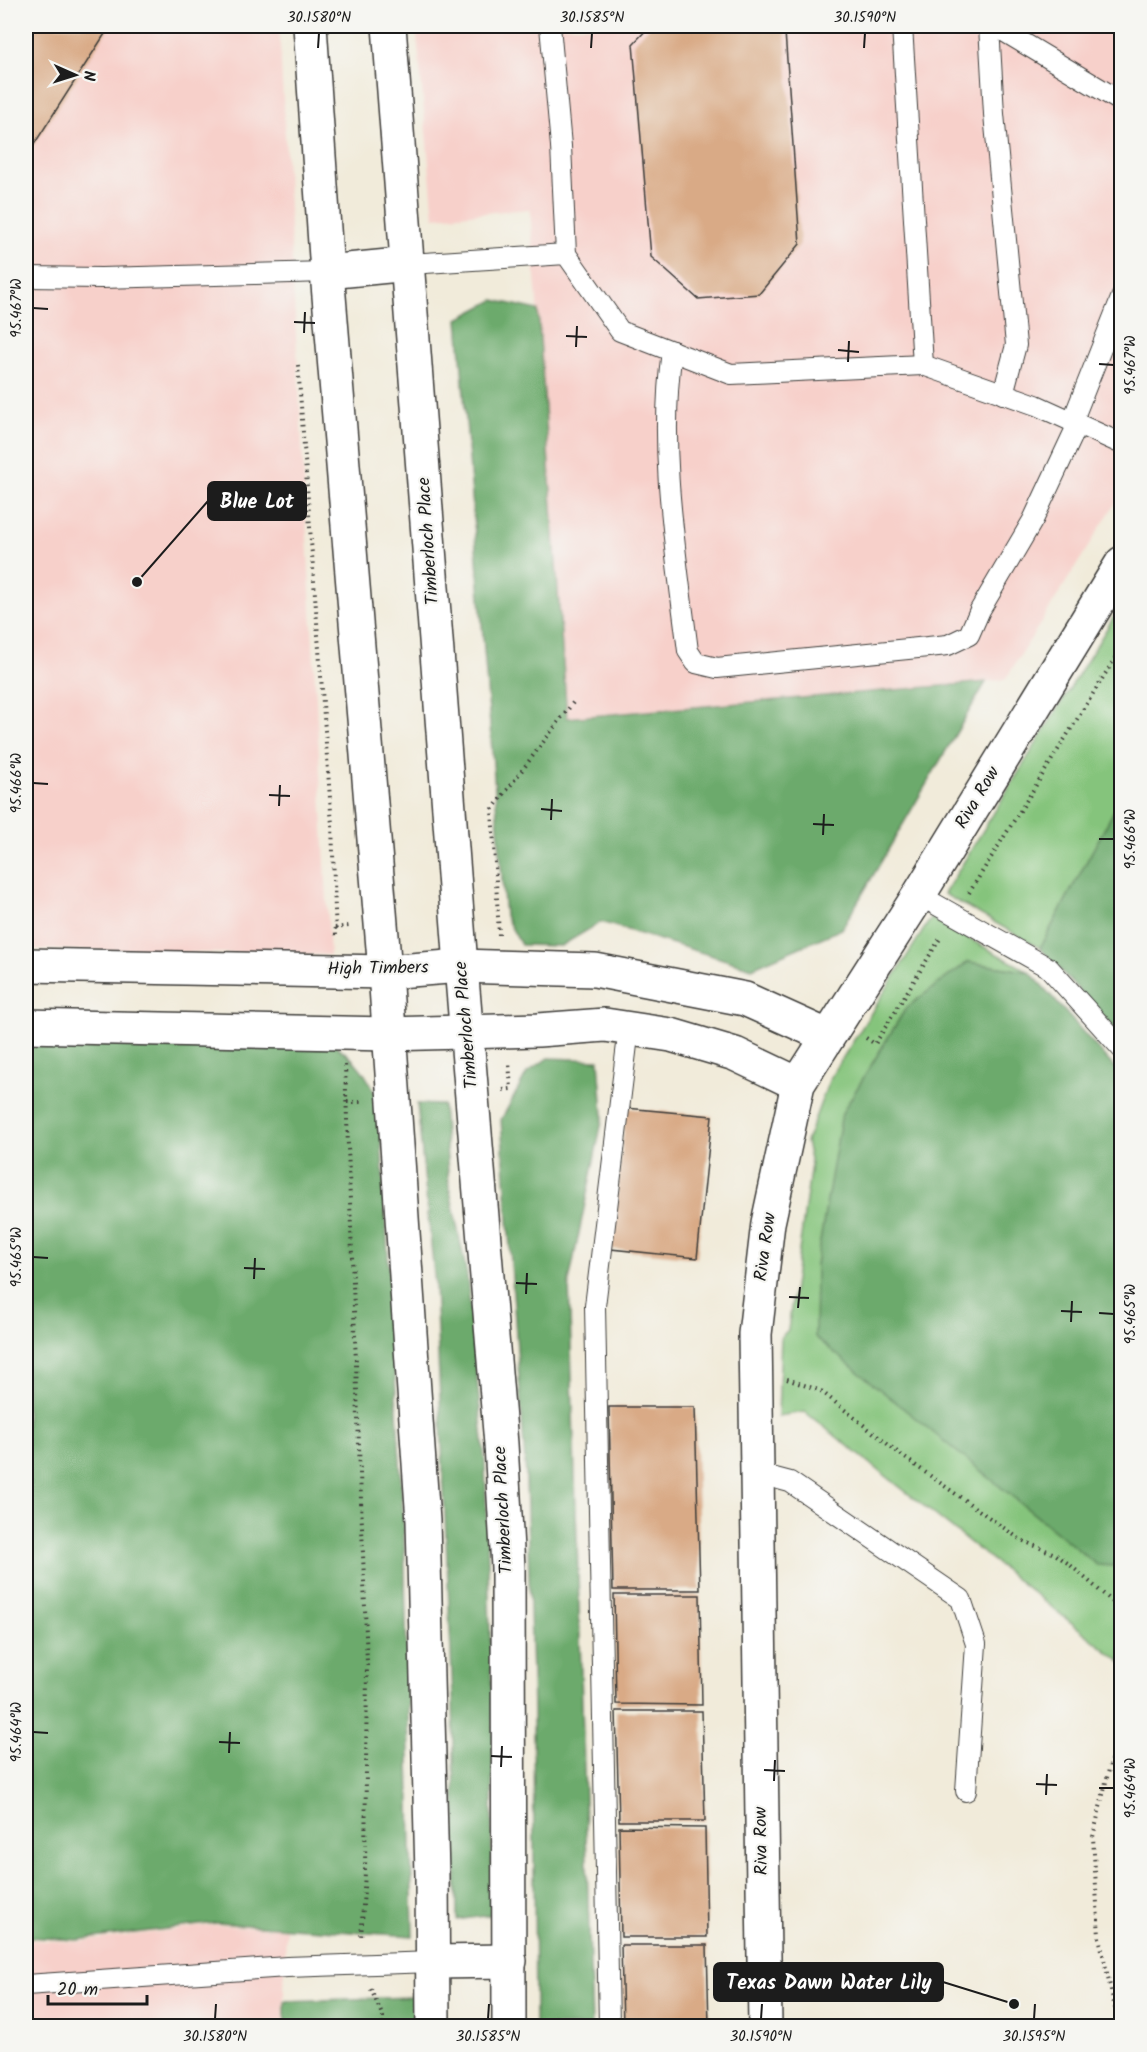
<svg xmlns="http://www.w3.org/2000/svg" width="1147" height="2052" font-family="Kalam,sans-serif">
<rect width="100%" height="100%" fill="#f6f6f2"/>
<filter id="ink" filterUnits="userSpaceOnUse"><feTurbulence type="fractalNoise" baseFrequency=".0167" numOctaves="2"/><feDisplacementMap in="SourceGraphic" scale="12" xChannelSelector="R" yChannelSelector="G"/><feConvolveMatrix kernelMatrix="1 2 1 2 8 2 1 2 1" color-interpolation-filters="sRGB"/></filter>
<filter id="wash" filterUnits="userSpaceOnUse"><feTurbulence type="fractalNoise" baseFrequency=".008" numOctaves="4" result="noise"/><feDisplacementMap in="SourceGraphic" scale="24" xChannelSelector="R" yChannelSelector="G"/><feGaussianBlur stdDeviation="1.35" result="paint"/><feColorMatrix in="noise" values="0 0 0 0 0 0 0 0 0 0 0 0 0 0 0 0 0 1.4 0 .05"/><feComposite in="paint" operator="in"/></filter>
<g filter="url(#wash)">
<rect width="100%" height="100%" fill="#f1ebda"/>
<!-- built -->
<g fill="#f7d0ca">
<polygon points="26,26 279,26 330,955 26,949"/>
<polygon points="416,26 1121,26 1121,494 1005,680 568,717 530,209 434,217"/>
<polygon points="216,1925 286,1929 283,2026 26,2026 26,1940 77,1942"/>
</g>
<!-- green -->
<g fill="#85c47c" stroke="#50704c" stroke-width="1.5">
<polygon points="1115,615 1121,618 1121,798 1040,948 944,894"/>
<polygon points="931,918 1030,972 968,962 906,1008 843,1113 816,1265 816,1337 1113,1566 1121,1548 1121,1662 805,1412 778,1416 781,1337 788,1330 811,1164 806,1142 830,1078"/>
</g>
<!-- forest -->
<g fill="#6caa6c" stroke="#446344" stroke-width="1.5">
<polygon points="494,300 538,310 567,718 986,682 842,929 752,968 601,922 561,946 521,945 505,916 458,319"/>
<polygon points="1121,798 1121,1036 1040,948"/>
<polygon points="968,962 1030,972 1121,1075 1122,1548 1113,1566 1097,1565 815,1337 816,1265 842,1113 906,1008"/>
<path d="M 26,1035 L 333,1044 C 357,1059 368,1076 379,1102 L 404,1530 L 413,1936 L 216,1923 L 77,1940 L 26,1937 Z"/>
<polygon points="548,1058 599,1060 603,1116 569,1282 592,2026 535,2026 533,1709 526,1477 501,1120 527,1073"/>
<polygon points="417,1104 443,1105 449,1186 467,1275 485,1462 493,1733 491,1915 457,1920 453,1699 435,1285"/>
<polygon points="413,1997 414,2026 285,2026 285,2001"/>
</g>
<g id="blocks">
<!-- building -->
<g fill="#d9aa86">
<polygon points="26,26 110,26 26,157"/>
<polygon points="650,26 777,26 785,32 800,244 759,294 698,299 651,257 633,44"/>
<polygon points="626,1108 712,1116 697,1258 611,1249"/>
<polygon points="609,1407 695,1407 700,1590 613,1590"/>
<polygon points="614,1595 700,1595 702,1705 616,1704"/>
<polygon points="616,1711 702,1711 705,1821 619,1821"/>
<polygon points="619,1827 705,1828 707,1937 621,1937"/>
<polygon points="621,1945 707,1945 709,2026 623,2026"/>
</g>
</g>
</g>
<g filter="url(#ink)">
<use href="#blocks" fill-opacity="0" stroke="#3c3b38" stroke-width="1.5"/>
<g fill="none" stroke-linecap="round" stroke-linejoin="round">
<!-- service casing -->
<g stroke="#3c3b38" stroke-width="22">
<g id="service">
<polyline points="550,26 561,146 566,254"/>
<polyline points="902,26 923,365"/>
<polyline points="989,26 994,114 1016,345 1003,394"/>
<polyline points="995,26 1122,102"/>
<polyline points="409,264 566,254 620,331 731,374 923,365 1036,405 1122,444"/>
<polyline points="26,277 101,278 327,272"/>
<path d="M 672,351 C 658,449 676,553 688,651 L 696,663 L 717,668 L 948,645 L 969,635 L 980,610 L 1033,520 L 1078,424"/>
<polyline points="1072,422 1122,296"/>
<polyline points="919,895 1049,968 1122,1049"/>
<polyline points="756,1473 790,1482 961,1599 976,1644 966,1791"/>
<polyline points="26,1985 287,1967 433,1962"/>
<polyline points="609,2026 595,1306 629,1028"/>
</g>
</g>
<!-- minor casing -->
<g stroke="#3c3b38" stroke-width="36">
<g id="minor">
<polyline points="26,965 385,972 461,966 595,970 745,999 827,1036"/>
<polyline points="26,1026 388,1034 538,1030 605,1025 671,1035 735,1054 798,1084"/>
<polyline points="765,2026 755,1334 768,1223 798,1084 919,895 1122,563"/>
</g>
</g>
<!-- tertiary casing -->
<g stroke="#3c3b38" stroke-width="36">
<g id="tertiary">
<polyline points="310,26 327,272 385,972 423,1521 432,1875 433,2026"/>
<polyline points="389,26 461,966 501,1444 508,1567 509,2026"/>
<polyline points="327,272 409,264"/>
<polyline points="433,1962 510,1961"/>
</g>
</g>
<!-- path -->
<g stroke="#3c3b38" stroke-width="4" stroke-dasharray="1.5 4.5" stroke-linecap="butt">
<polyline points="1117,26 1122,29"/>
<polyline points="298,365 332,825 336,938"/>
<polyline points="969,893 1122,647"/>
<polyline points="335,928 349,926"/>
<polyline points="499,935 492,810 575,700"/>
<polyline points="866,1038 875,1044 941,937"/>
<polyline points="345,1065 367,1663 365,1872 361,1939"/>
<polyline points="503,1090 511,1089 509,1062"/>
<polyline points="347,1102 361,1102"/>
<polyline points="787,1379 821,1391 905,1458 1021,1540 1055,1554 1069,1564 1122,1610"/>
<polyline points="371,1989 383,2017 383,2026"/>
<polyline points="1119,2026 1099,1937 1093,1837 1122,1714"/>
</g>
<!-- service -->
<use href="#service" stroke="#fff" stroke-width="20"/>
<!-- minor -->
<use href="#minor" stroke="#fff" stroke-width="33"/>
<!-- tertiary -->
<use href="#tertiary" stroke="#fff" stroke-width="33"/>
</g>
</g>
<!-- ticks -->
<path fill="none" stroke="#1c1c1c" stroke-width="2" d="M 318,48 L 319,33M 591,48 L 592,33M 864,48 L 865,33M 33,308 L 48,309M 294,322 L 315,323M 304,333 L 305,312M 566,336 L 587,337M 576,347 L 577,326M 838,350 L 859,352M 848,362 L 849,341M 1099,364 L 1114,365M 33,783 L 48,784M 269,795 L 290,796M 279,806 L 280,785M 541,809 L 562,811M 551,820 L 552,799M 813,824 L 834,825M 823,835 L 824,814M 1099,839 L 1114,839M 33,1257 L 48,1258M 244,1268 L 265,1269M 254,1279 L 255,1258M 516,1283 L 537,1284M 526,1294 L 527,1273M 789,1297 L 809,1298M 798,1308 L 800,1287M 1061,1311 L 1082,1312M 1099,1313 L 1114,1314M 1071,1322 L 1072,1301M 33,1732 L 48,1733M 219,1742 L 240,1743M 229,1753 L 230,1732M 491,1756 L 512,1757M 501,1767 L 502,1746M 764,1770 L 785,1771M 774,1781 L 775,1760M 1036,1784 L 1057,1785M 1099,1788 L 1114,1788M 1046,1795 L 1047,1774M 215,2019 L 216,2004M 488,2019 L 489,2004M 761,2019 L 762,2004M 1034,2019 L 1035,2004"/>
<g text-anchor="middle" dominant-baseline="central" stroke-width="4.5" stroke-linejoin="round" paint-order="stroke">
<!-- street labels -->
<g font-size="18" fill="#1c1c1c" stroke="#f6f6f2">
<text transform="translate(429 541) rotate(-94)">Timberloch Place</text>
<text transform="translate(978 798) rotate(-59)">Riva Row</text>
<text transform="translate(378 969) rotate(-1)">High Timbers</text>
<text transform="translate(467 1025) rotate(-95)">Timberloch Place</text>
<text transform="translate(766 1247) rotate(-82)">Riva Row</text>
<text transform="translate(504 1510) rotate(-93)">Timberloch Place</text>
<text transform="translate(762 1841) rotate(-91)">Riva Row</text>
</g>
</g>
<!-- callouts -->
<path fill="none" stroke="#1c1c1c" stroke-width="2" d="M137 582L208 501M1014 2004L943 1982"/>
<g fill="#1c1c1c" stroke="#f6f6f2" stroke-width="2">
<circle cx="137" cy="582" r="6"/>
<circle cx="1014" cy="2004" r="6"/>
</g>
<g fill="#1c1c1c" stroke="#1c1c1c" stroke-width="2">
<rect x="208" y="482" width="98" height="38" rx="6"/>
<rect x="714" y="1963" width="229" height="38" rx="6"/>
</g>
<g font-size="20" text-anchor="middle" font-weight="bold" fill="#fff">
<text x="257" y="508">Blue Lot</text>
<text x="829" y="1989">Texas Dawn Water Lily</text>
</g>
<!-- margin -->
<rect width="1147" height="2052" fill="none" stroke="#f6f6f2" stroke-width="66"/>
<!-- north arrow -->
<g transform="translate(75 75) rotate(93)" stroke="#f6f6f2" stroke-width="4.5" paint-order="stroke">
<path d="M0-4.5L10 22L0 15L-10 22Z" fill="#1c1c1c"/>
<text y="-9" font-size="16" font-weight="bold" text-anchor="middle" fill="#1c1c1c">N</text>
</g>
<!-- scale -->
<path d="M48 1995v9h99v-9" fill="none" stroke="#1c1c1c" stroke-width="3"/>
<text x="57" y="1995" font-size="18" fill="#1c1c1c" stroke="#f6f6f2" stroke-width="4.5" paint-order="stroke">20 m</text>
<rect x="33" y="33" width="1081" height="1986" fill="none" stroke="#1c1c1c" stroke-width="2"/>
<g font-size="15" text-anchor="middle" fill="#1c1c1c">
<text x="319" y="22">30.1580°N</text>
<text x="592" y="22">30.1585°N</text>
<text x="865" y="22">30.1590°N</text>
<text transform="translate(16 308) rotate(-90)" y="5">95.467°W</text>
<text transform="translate(1130 365) rotate(-90)" y="5">95.467°W</text>
<text transform="translate(16 783) rotate(-90)" y="5">95.466°W</text>
<text transform="translate(1130 839) rotate(-90)" y="5">95.466°W</text>
<text transform="translate(16 1257) rotate(-90)" y="5">95.465°W</text>
<text transform="translate(1130 1314) rotate(-90)" y="5">95.465°W</text>
<text transform="translate(16 1732) rotate(-90)" y="5">95.464°W</text>
<text transform="translate(1130 1788) rotate(-90)" y="5">95.464°W</text>
<text x="215" y="2041">30.1580°N</text>
<text x="488" y="2041">30.1585°N</text>
<text x="761" y="2041">30.1590°N</text>
<text x="1034" y="2041">30.1595°N</text>
</g>
</svg>
